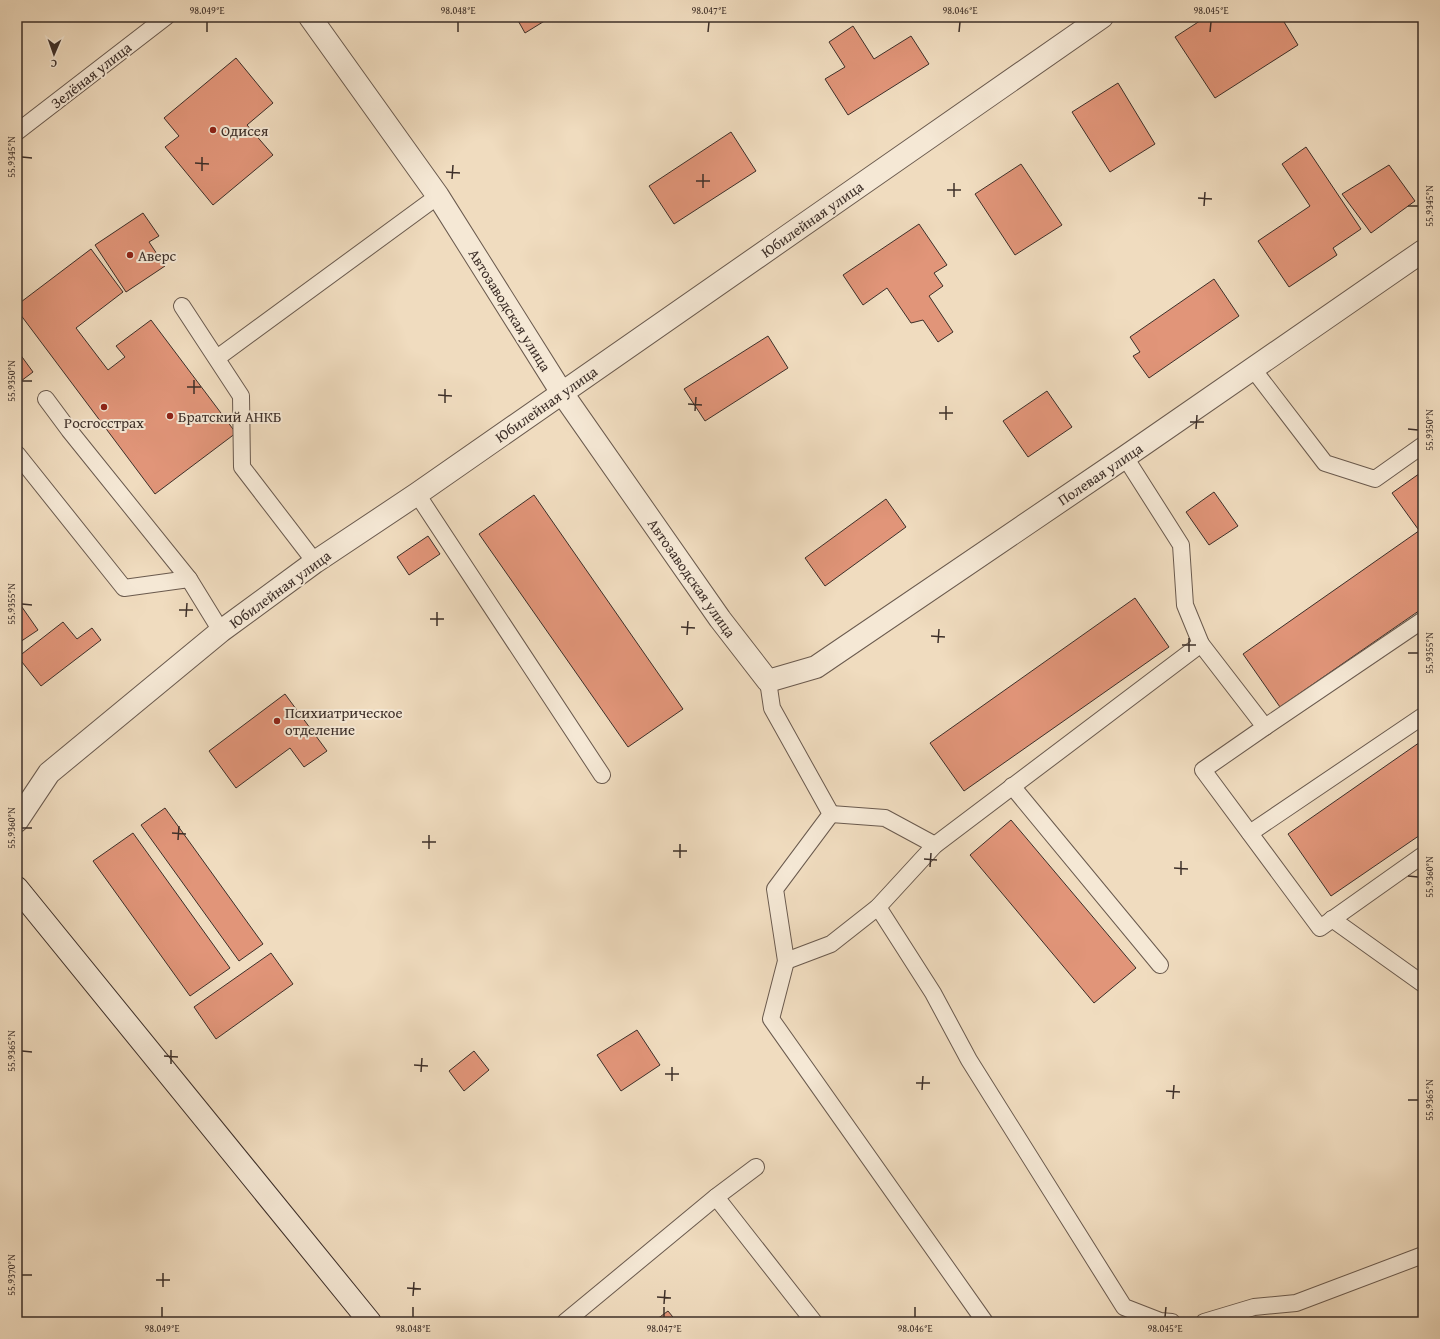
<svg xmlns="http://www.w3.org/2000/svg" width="1440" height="1339" font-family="'Gentium Book Plus',serif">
<rect width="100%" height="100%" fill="#f0dcbf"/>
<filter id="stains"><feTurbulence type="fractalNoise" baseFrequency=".005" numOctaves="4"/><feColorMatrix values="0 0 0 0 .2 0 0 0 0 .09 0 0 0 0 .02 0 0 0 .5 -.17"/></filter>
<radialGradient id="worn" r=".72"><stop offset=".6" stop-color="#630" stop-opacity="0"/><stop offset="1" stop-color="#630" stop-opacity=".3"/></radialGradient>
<!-- building -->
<g fill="#e19579" stroke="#3d2f29">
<polygon points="516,17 551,17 525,33"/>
<polygon points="1206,17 1281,17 1298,45 1215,98 1175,37"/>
<polygon points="853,26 874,59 911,36 929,64 848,115 825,79 845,67 829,42"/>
<polygon points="236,58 273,103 247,125 273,155 213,205 165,147 179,136 164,118"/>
<polygon points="1118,83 1155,144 1110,172 1072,112"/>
<polygon points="731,132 756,171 674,224 649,186"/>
<polygon points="1306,147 1361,229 1333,248 1337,255 1289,287 1258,241 1310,206 1282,164"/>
<polygon points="1021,164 1062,225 1015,255 975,194"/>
<polygon points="1389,165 1415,201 1371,233 1342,194"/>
<polygon points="143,213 159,236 149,242 165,266 126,292 95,245"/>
<polygon points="919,224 947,265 934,273 943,286 929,296 953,332 938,342 923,320 911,323 887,288 863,305 843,275"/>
<polygon points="91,249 123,292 76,328 108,370 125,357 116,346 151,320 236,433 155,494 17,310 17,305"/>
<polygon points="1214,279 1239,316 1149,378 1133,356 1140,352 1130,337"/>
<polygon points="768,336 788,368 705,421 684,389"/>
<polygon points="17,350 33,372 17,384"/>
<polygon points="1047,391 1072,427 1028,457 1003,421"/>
<polygon points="1423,471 1423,526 1418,529 1392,493"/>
<polygon points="1214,492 1238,526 1209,545 1186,512"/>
<polygon points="534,495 683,709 628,747 479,534"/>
<polygon points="886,499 906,527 825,586 805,558"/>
<polygon points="1423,528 1423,608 1280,707 1243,654"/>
<polygon points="428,536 440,554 409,575 397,557"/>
<polygon points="1135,598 1169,647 964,791 930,743"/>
<polygon points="17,600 38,630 17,644"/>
<polygon points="63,622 77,639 92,628 101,640 41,686 18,657"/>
<polygon points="285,694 327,751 304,767 290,748 236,788 209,751"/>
<polygon points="1423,740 1423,833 1331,896 1288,834"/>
<polygon points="165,808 263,944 239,961 141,825"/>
<polygon points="1011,820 1136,968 1094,1003 970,855"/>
<polygon points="133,833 230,968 190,996 93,861"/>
<polygon points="271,953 293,984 216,1039 194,1007"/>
<polygon points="637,1030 660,1065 621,1091 597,1055"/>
<polygon points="474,1051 489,1070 464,1091 449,1071"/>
<polygon points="668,1311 677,1322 653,1322"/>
</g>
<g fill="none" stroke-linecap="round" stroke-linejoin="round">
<!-- lane casing -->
<g stroke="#6a5a4e" stroke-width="18">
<g id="lane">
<polyline points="17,132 166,17"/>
<polyline points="182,306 241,396 242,467 315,562"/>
<polyline points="217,358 438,196"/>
<polyline points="1253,369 1325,463 1375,479 1423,445"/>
<polyline points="46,399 69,430 189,579"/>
<polyline points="17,454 124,588 189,579 221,631"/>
<polyline points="1125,457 1181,545 1185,605 1201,644 1265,727 1203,770 1320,928 1423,855"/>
<polyline points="417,494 602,775"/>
<polyline points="768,681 772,708 831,814 775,889 786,961 771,1019 985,1322"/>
<polyline points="1265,727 1423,620"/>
<polyline points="1012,786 1160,965"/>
<polyline points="831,814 885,818 935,845"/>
<polyline points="1250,833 1423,716"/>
<polyline points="878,907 933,993 969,1060 1124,1307 1160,1321 1172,1322"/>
<polyline points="1332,919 1423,984"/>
<polyline points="786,961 831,944 878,907 935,845 1201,644"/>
<polyline points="716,1197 814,1322"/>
<polyline points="565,1322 716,1197 756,1167"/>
<polyline points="1204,1322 1254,1307 1296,1303 1423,1255"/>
</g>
</g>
<!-- street casing -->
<g stroke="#6a5a4e" stroke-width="24">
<g id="street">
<polyline points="310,17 438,196 562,393 720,619 768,681 816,667 1125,457 1423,251"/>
<polyline points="17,821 49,773 221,631 315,562 417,494 1102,17"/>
</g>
</g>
<!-- secondary casing -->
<g stroke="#3d2f29" stroke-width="24">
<polyline id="secondary" points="17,888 370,1322"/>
</g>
<!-- lane -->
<use href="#lane" stroke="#f5e8d5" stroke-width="16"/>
<!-- street -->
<use href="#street" stroke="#f5e8d5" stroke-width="22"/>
<!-- secondary -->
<use href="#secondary" stroke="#f5e8d5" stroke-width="22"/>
</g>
<!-- ticks -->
<path fill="none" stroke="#3d2f29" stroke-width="1.5" d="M 207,32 L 207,22M 458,32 L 458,22M 708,32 L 709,22M 959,32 L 960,22M 1210,32 L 1211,22M 22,157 L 32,158M 195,163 L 209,164M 202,171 L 202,157M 446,172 L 460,173M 452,179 L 453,165M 696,181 L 710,181M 703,188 L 703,174M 947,190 L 961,190M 954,197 L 954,183M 1198,198 L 1212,199M 1204,206 L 1205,192M 1408,206 L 1418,206M 22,381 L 32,381M 187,387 L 201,387M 194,394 L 194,380M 438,395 L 452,396M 445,403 L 445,389M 688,404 L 702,405M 695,411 L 696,397M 939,413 L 953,413M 946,420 L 946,406M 1190,422 L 1204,422M 1196,429 L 1197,415M 1408,429 L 1418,430M 22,604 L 32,605M 179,610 L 193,610M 186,617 L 187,603M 430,619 L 444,619M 437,626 L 437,612M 681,627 L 695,628M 687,635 L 688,621M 931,636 L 945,637M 938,643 L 939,629M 1182,645 L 1196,645M 1189,652 L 1189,638M 1408,653 L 1418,653M 22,828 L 32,828M 172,833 L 186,834M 178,840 L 179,826M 422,842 L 436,842M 429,849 L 429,835M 673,851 L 687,851M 680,858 L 680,844M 924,859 L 937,860M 930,867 L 931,853M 1174,868 L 1188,869M 1181,875 L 1181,861M 1408,876 L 1418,877M 22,1051 L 32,1052M 164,1056 L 178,1057M 171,1064 L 171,1050M 414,1065 L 428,1066M 421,1072 L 422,1058M 665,1074 L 679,1074M 672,1081 L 672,1067M 916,1083 L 930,1083M 922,1090 L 923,1076M 1166,1091 L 1180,1092M 1173,1099 L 1174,1085M 1408,1100 L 1418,1100M 22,1275 L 32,1275M 156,1280 L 170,1280M 163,1287 L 163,1273M 407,1288 L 421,1289M 413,1296 L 414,1282M 657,1297 L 671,1298M 664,1304 L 665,1290M 162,1317 L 162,1307M 413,1317 L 413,1307M 664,1317 L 664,1307M 915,1317 L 915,1307M 1165,1317 L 1166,1307"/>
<!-- markers -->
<g fill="#8f2418" stroke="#f5e8d5" stroke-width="1.5">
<circle cx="213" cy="130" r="4"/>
<circle cx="130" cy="255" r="4"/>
<circle cx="104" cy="407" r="4"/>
<circle cx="170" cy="416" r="4"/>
<circle cx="277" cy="721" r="4"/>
</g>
<g text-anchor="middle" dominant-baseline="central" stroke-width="4" stroke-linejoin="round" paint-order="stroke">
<!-- street labels -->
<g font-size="15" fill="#3d2f29" stroke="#f5e8d5">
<text transform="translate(91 75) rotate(-38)">Зелёная улица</text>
<text transform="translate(812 219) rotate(-35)">Юбилейная улица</text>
<text transform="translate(510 310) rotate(58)">Автозаводская улица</text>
<text transform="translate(546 404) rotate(-35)">Юбилейная улица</text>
<text transform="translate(1100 474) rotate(-34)">Полевая улица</text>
<text transform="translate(692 578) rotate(55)">Автозаводская улица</text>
<text transform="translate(280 589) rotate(-36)">Юбилейная улица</text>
</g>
<!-- poi labels -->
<g font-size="15" fill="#3d2f29" stroke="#f5e8d5" text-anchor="start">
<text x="221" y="130">Одисея</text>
<text x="138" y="255">Аверс</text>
<text x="178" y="416">Братский АНКБ</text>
<text x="104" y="422" text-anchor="middle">Росгосстрах</text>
<text x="285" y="712">Психиатрическое<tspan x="285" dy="17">отделение</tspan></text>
</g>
</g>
<!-- margin -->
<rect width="1440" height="1339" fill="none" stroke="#f0dcbf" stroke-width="44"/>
<!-- north arrow -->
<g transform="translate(54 54) rotate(182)" stroke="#f5e8d5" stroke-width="3" paint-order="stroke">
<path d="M0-3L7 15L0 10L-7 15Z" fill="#3d2f29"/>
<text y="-6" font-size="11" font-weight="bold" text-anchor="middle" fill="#3d2f29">С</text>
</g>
<rect x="22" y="22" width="1396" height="1295" fill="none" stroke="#3d2f29" stroke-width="1.5"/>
<g font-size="10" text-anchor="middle" fill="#3d2f29">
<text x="207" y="14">98.049°E</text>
<text x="458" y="14">98.048°E</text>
<text x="709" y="14">98.047°E</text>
<text x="960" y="14">98.046°E</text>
<text x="1211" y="14">98.045°E</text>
<text transform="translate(11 157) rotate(-90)" y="4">55.9345°N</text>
<text transform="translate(1429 206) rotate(-90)" y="4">55.9345°N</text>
<text transform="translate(11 381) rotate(-90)" y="4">55.9350°N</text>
<text transform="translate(1429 430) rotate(-90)" y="4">55.9350°N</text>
<text transform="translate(11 604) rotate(-90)" y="4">55.9355°N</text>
<text transform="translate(1429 653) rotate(-90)" y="4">55.9355°N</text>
<text transform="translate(11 828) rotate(-90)" y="4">55.9360°N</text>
<text transform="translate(1429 877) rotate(-90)" y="4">55.9360°N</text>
<text transform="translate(11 1051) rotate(-90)" y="4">55.9365°N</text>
<text transform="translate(1429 1100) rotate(-90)" y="4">55.9365°N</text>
<text transform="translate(11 1275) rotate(-90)" y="4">55.9370°N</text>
<text x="162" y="1332">98.049°E</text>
<text x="413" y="1332">98.048°E</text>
<text x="664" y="1332">98.047°E</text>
<text x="915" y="1332">98.046°E</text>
<text x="1165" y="1332">98.045°E</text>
</g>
<rect width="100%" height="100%" filter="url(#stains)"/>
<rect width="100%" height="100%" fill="url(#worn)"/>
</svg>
